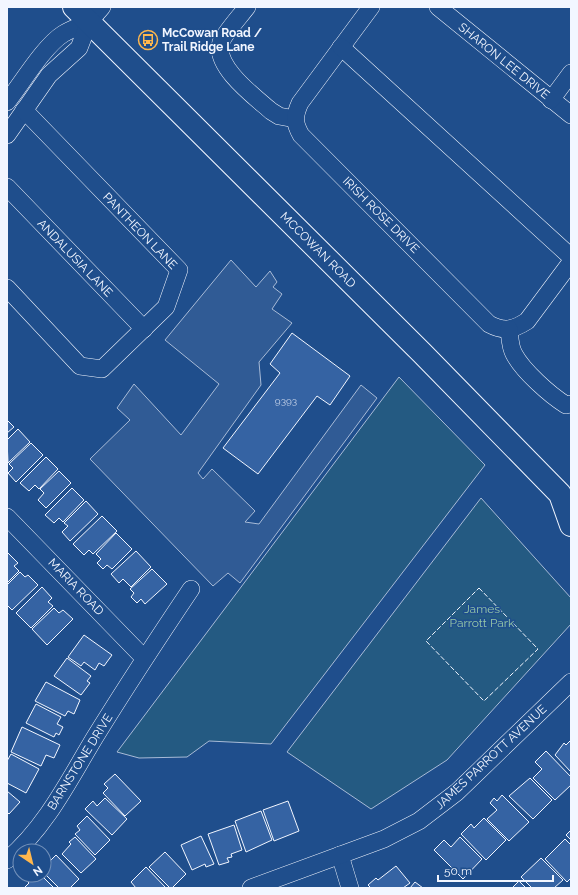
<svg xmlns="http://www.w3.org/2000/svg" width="578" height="895" font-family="Raleway,sans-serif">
<rect width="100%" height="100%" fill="#1f4e8c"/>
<!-- green -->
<g fill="#245a82" stroke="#a8bbd7">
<polygon points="399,377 485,465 271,744 209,741 187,757 139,758 117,752"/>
<polygon points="481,498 571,598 571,624 447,760 371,809 287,752"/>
</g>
<!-- parking -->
<polygon fill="#305b95" stroke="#a8bbd7" points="231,260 256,287 270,271 277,282 273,287 282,294 272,309 292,323 259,362 261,385 198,473 203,479 212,469 255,511 245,522 259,524 361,385 377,398 240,583 228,573 213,586 90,459 130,420 117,408 134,384 181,435 219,384 165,340"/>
<!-- building -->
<g fill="#3563a3" stroke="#f2f6ff">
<polygon points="292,333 350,376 330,405 317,396 258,474 223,448 280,373 270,364"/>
<polygon points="7,420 14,427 7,433"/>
<polygon points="18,429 30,442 8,463 7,440"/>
<polygon points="31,443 43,455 16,482 8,473 13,468 9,464"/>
<polygon points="46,457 58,469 39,489 35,485 29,491 20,483"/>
<polygon points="59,471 71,483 46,508 38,500 44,493 40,489"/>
<polygon points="72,488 84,500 63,522 59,518 54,523 45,515"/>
<polygon points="86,501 98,514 70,541 62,532 68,526 64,523"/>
<polygon points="102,516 117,531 93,554 89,550 84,555 73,544"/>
<polygon points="116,533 132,549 112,569 107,565 103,569 97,563 101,559 96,554"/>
<polygon points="136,551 151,567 131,587 123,579 119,583 111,574"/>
<polygon points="7,552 18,563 14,566 19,571 7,583"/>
<polygon points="152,569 167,584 145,604 141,599 137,603 131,597 134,593 130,589"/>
<polygon points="20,572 25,577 28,575 38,585 12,610 7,605 7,585"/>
<polygon points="42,587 52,598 48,602 53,606 31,628 16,613"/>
<polygon points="54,608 59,613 63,610 73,619 47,645 32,629"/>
<polygon points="84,635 112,655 104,666 99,663 95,670 84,662 81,666 68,657"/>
<polygon points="67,658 91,676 87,681 90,683 81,695 54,676"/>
<polygon points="46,682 80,700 74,714 68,711 65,716 35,701"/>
<polygon points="36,704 61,717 57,724 63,727 59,735 56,733 54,737 26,723"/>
<polygon points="22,727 60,745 54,758 46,755 41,766 11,752"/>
<polygon points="571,740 571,772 555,755 564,743 566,745"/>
<polygon points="546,751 571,777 571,785 555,800 533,778 542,769 535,762"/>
<polygon points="11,754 39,769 26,793 7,783 7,761"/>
<polygon points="115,774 141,801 125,816 103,793 108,788 104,784"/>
<polygon points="530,778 552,800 533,819 509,796"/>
<polygon points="7,791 20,802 9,814 7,812"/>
<polygon points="502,795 529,822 509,841 487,819 497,810 490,803 494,798 497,801"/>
<polygon points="105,798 127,819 112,835 85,809 93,801 97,806"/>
<polygon points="288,801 299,831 274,841 263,810"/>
<polygon points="261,811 272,840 246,852 235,821"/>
<polygon points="87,816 110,840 95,855 75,834 80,830 77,826"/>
<polygon points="484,818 506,840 486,860 461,834 471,824 474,828"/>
<polygon points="234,825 242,850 231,854 232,857 227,858 229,862 219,865 208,834"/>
<polygon points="571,830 571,840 566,835"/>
<polygon points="201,836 214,864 206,867 205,864 192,870 181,845"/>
<polygon points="75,837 96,859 81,873 62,854 71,844 69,842"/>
<polygon points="460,837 482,859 463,879 434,850 444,840 451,847"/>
<polygon points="565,839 571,845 571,878 567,882 545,859"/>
<polygon points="165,852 186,874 172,888 170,888 149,867"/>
<polygon points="56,855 79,879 70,888 59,888 44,873 44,869 47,866 46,865"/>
<polygon points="541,858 563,880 554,888 532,888 521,877"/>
<polygon points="396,866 410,883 403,888 371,888 368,885 376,878 378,880"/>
<polygon points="146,867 166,888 136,888 131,882"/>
<polygon points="31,875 35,878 38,875 41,875 54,888 24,888 29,883 26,880"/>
<polygon points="519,881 526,888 512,888"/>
<polygon points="415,882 423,888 410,888"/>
</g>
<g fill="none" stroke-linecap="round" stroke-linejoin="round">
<!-- minor casing -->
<g stroke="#f2f6ff" stroke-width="18">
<g id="minor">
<path d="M 247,7 C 241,15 224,34 221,42 C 213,66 255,97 271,111 L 279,116 L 295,119"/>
<path d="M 371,7 L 300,103 C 294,116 294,123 301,135 L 489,324 C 504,332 513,330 527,321 L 571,262"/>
<polyline points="438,7 571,115"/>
<polyline points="341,47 571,257"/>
<polyline points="551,100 571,73"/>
<path d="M 7,102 C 22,83 44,46 63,34 C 71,29 80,26 89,22"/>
<polyline points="7,135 49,75 79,48 89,22 102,7"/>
<polyline points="7,187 144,329"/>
<polyline points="7,288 80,366 102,369 166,307 179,270 24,110"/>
<path d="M 509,329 C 510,338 510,347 514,354 C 523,371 550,395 566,405 L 571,404"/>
<polyline points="7,517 144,658"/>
<polyline points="340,855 350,888"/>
<path d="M 7,860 C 46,827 69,780 95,737 C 126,687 158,638 191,589"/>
<polyline points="251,888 384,839 419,821 457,792 571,682"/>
</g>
</g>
<!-- major casing -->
<g stroke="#f2f6ff" stroke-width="24">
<polyline id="major" points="74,7 422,353 560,494 571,525"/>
</g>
<!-- minor -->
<use href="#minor" stroke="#1f4e8c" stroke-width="17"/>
<!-- major -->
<use href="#major" stroke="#1f4e8c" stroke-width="22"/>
<!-- fence -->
<polygon stroke="#f2f6ff" stroke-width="1" stroke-dasharray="5 2" stroke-linecap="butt" points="479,588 538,649 484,701 426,641"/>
</g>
<!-- icons -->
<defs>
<g id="bus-ring" transform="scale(1)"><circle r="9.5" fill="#1f4e8c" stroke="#ffb74d" stroke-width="1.5"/><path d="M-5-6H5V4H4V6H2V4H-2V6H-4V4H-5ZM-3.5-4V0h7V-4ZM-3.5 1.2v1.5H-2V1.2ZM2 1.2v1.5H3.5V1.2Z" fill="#ffb74d"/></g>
</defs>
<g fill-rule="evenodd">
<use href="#bus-ring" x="148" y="40"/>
</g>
<g text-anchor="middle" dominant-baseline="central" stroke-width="3" stroke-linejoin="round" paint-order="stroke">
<!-- number labels -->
<g font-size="10" fill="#c3d1e8">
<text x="286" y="400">9393</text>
</g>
<!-- poi labels -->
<g font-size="12" font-weight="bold" fill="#f2f6ff" stroke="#1f4e8c" text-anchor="start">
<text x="162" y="33">McCowan Road /<tspan x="162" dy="14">Trail Ridge Lane</tspan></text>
</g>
<!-- street labels -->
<g font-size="12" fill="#f2f6ff" stroke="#1f4e8c">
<text transform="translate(504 61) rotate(39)">SHARON LEE DRIVE</text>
<text transform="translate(381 215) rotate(45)">IRISH ROSE DRIVE</text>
<text transform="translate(140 231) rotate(46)">PANTHEON LANE</text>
<text transform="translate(318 250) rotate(45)">MCCOWAN ROAD</text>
<text transform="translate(75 258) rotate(46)">ANDALUSIA LANE</text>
<text transform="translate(76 587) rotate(46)">MARIA ROAD</text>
<text transform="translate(491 757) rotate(-43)">JAMES PARROTT AVENUE</text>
<text transform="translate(80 762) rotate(-58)">BARNSTONE DRIVE</text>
</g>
<!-- park labels -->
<g font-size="12" fill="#97c8a6" stroke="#1f4e8c">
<text x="482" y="609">James<tspan x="482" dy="14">Parrott Park</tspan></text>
</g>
</g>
<!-- border -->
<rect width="578" height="895" fill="none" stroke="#f2f6ff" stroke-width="16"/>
<!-- north arrow -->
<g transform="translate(32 863) rotate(145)"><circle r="19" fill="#1f4e8c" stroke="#7391ba"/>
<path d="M0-3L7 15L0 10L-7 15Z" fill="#ffb74d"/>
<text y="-6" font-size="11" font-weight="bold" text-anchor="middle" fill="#f2f6ff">N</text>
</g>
<!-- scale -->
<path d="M438 875v6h115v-6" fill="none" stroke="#f2f6ff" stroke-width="2"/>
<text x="444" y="875" font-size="12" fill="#f2f6ff" stroke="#1f4e8c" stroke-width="3" paint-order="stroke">50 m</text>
</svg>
